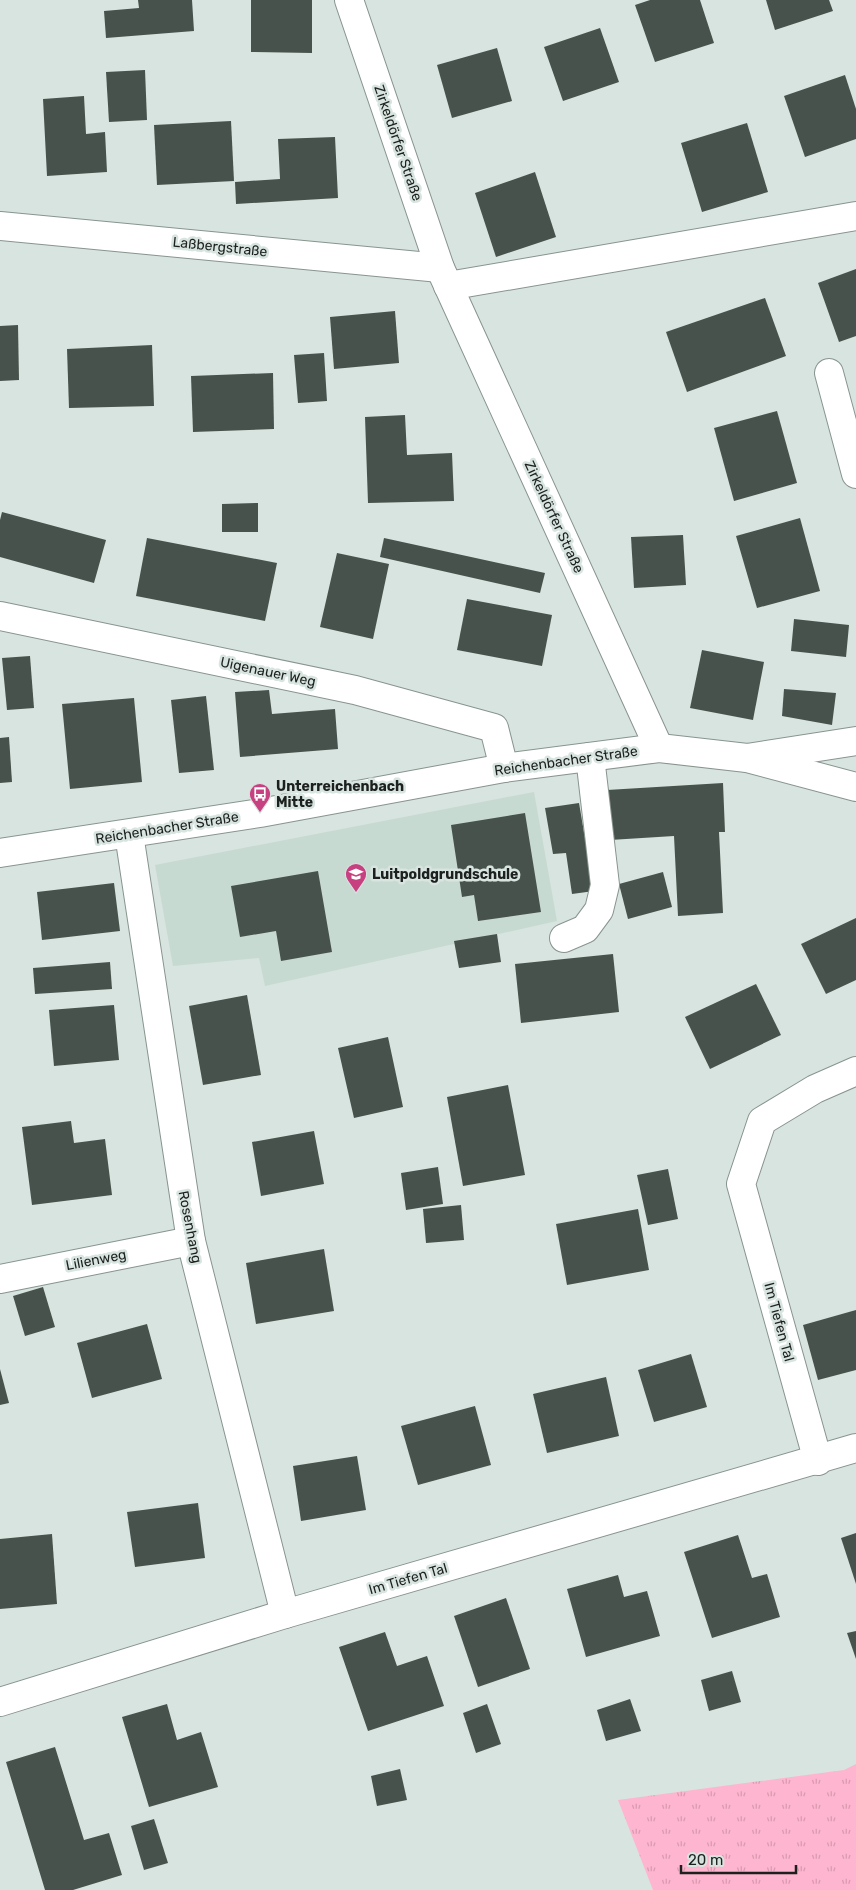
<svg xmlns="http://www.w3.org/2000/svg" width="856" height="1890" font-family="Rubik,sans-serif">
<defs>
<pattern id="grass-tufts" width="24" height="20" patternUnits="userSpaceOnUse" patternTransform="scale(1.25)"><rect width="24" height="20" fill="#feb5cf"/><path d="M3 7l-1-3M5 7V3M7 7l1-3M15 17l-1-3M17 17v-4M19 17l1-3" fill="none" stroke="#d99bb1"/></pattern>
</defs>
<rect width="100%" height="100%" fill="#d8e4df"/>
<!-- built -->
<polygon fill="#c7dad1" points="534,792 557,921 265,986 259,958 173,966 155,865"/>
<!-- grass -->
<polygon fill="url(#grass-tufts)" points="856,1764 856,1890 653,1890 618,1800 844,1770"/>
<!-- building -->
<g fill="#48524d">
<polygon points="138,0 192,0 194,31 106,38 104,11 139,8"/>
<polygon points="251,0 312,0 312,53 251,52"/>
<polygon points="650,0 700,0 714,43 655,62 635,5"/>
<polygon points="766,0 829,0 833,11 775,30"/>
<polygon points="600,28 619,82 563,101 544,47"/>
<polygon points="497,48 512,101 452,118 437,65"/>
<polygon points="145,70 147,120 109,122 106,72"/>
<polygon points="845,75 856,109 856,139 805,157 784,96"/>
<polygon points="84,96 86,134 105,132 107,172 47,176 43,99"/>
<polygon points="231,121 234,181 157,185 154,125"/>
<polygon points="747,123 768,192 702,212 681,143"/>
<polygon points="335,137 338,198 236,204 235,182 280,179 278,139"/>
<polygon points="535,172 556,237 496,257 475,193"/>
<polygon points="856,269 856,336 839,342 818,283"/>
<polygon points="765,298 786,356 687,392 666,332"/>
<polygon points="395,311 399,363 334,369 330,317"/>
<polygon points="18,325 19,380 0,381 0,326"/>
<polygon points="152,345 154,406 69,408 67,349"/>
<polygon points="324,353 327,401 298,403 294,355"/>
<polygon points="273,373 274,429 193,432 191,376"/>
<polygon points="777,411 797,483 734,501 714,428"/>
<polygon points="405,415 407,455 452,453 454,501 368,503 365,417"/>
<polygon points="258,503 258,532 222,532 222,504"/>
<polygon points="2,512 106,540 94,583 0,557 0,520"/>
<polygon points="800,518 820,591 757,608 736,536"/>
<polygon points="683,535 686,585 634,588 631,537"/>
<polygon points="147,538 277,563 265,621 136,596"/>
<polygon points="384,538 545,573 540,593 380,557"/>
<polygon points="337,553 389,564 373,639 320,627"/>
<polygon points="467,599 552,615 542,666 457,650"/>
<polygon points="794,619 849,625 846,657 791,651"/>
<polygon points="702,650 764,662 753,720 690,708"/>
<polygon points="30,656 34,708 7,710 2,658"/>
<polygon points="784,689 836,693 832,725 782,716"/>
<polygon points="269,690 272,714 335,709 338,749 240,757 235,692"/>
<polygon points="206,696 214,770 179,773 171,700"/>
<polygon points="134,698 142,782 70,789 62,704"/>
<polygon points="9,737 12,782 0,783 0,738"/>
<polygon points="723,783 725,832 719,832 723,913 678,916 674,836 610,840 607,790"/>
<polygon points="579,803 594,891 572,894 566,853 553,854 545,808"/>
<polygon points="525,813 541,912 478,921 474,895 462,897 451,825"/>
<polygon points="318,871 332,952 281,961 276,931 240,937 231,886"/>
<polygon points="663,872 672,907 628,919 619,884"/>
<polygon points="114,883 120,931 42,940 37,892"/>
<polygon points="856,918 856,980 826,994 801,944"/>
<polygon points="497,934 501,962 459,968 454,941"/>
<polygon points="613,954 619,1012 521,1023 515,964"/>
<polygon points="110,962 112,989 35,994 33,968"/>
<polygon points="756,984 781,1035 710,1069 685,1017"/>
<polygon points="247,995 261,1075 203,1085 189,1006"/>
<polygon points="114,1005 119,1060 54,1066 49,1010"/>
<polygon points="388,1037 403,1107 354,1118 338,1048"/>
<polygon points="508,1085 525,1175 463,1186 447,1097"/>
<polygon points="71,1121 74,1143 105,1139 112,1195 32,1205 22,1127"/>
<polygon points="314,1131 324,1184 261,1196 252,1142"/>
<polygon points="438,1167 443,1204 406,1210 401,1173"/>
<polygon points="668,1169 678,1219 648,1225 637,1175"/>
<polygon points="461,1205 464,1240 426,1243 423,1209"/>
<polygon points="638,1209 649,1270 567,1285 556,1224"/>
<polygon points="324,1249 334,1311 256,1324 246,1263"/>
<polygon points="43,1287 55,1327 25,1336 13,1296"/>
<polygon points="856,1310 856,1370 818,1380 803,1325"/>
<polygon points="147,1324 162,1379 92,1398 77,1343"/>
<polygon points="691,1354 707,1407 654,1422 638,1370"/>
<polygon points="0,1369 9,1403 0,1405"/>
<polygon points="606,1377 619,1436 547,1453 533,1394"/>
<polygon points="475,1406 491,1465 418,1485 401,1426"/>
<polygon points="357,1456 366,1510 301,1521 293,1466"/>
<polygon points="198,1503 205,1558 135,1567 127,1512"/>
<polygon points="856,1533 856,1584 841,1538"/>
<polygon points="52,1534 57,1604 0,1609 0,1539"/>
<polygon points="738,1535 752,1578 767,1574 780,1617 712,1638 684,1552"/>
<polygon points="618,1575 624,1597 647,1591 660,1636 586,1657 567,1589"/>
<polygon points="506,1598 530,1669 478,1687 454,1616"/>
<polygon points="856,1631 856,1659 847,1633"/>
<polygon points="385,1632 397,1666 427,1656 444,1706 368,1731 339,1647"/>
<polygon points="732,1671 741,1702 709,1711 701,1680"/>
<polygon points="630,1699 641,1731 606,1741 597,1710"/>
<polygon points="167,1704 177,1740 201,1732 218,1787 149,1807 122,1717"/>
<polygon points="487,1704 501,1744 476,1753 463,1713"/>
<polygon points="55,1747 84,1840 109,1833 122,1875 73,1890 45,1890 6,1762"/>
<polygon points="400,1769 407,1800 377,1806 371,1776"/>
<polygon points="154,1819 168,1863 144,1870 131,1826"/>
</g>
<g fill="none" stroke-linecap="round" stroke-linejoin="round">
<!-- minor casing -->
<g stroke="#88948e" stroke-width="30">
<g id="minor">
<polyline points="349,0 440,268 659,748"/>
<polyline points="0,226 440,268"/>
<polyline points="448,286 856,216"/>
<polyline points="829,373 856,474"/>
<polyline points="0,616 355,690 494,728 504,768"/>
<polyline points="747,758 856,741"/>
<polyline points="129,834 191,1241 285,1614"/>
<polyline points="564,938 585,929 599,910 605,885 590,757"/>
<polyline points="0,1279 191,1241"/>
<polyline points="818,1461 741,1184 762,1121 815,1089 856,1071"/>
<polyline points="0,1702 285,1614 856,1448"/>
</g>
</g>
<!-- major casing -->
<g stroke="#88948e" stroke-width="30">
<polyline id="major" points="0,853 260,813 504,768 659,748 747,758 856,787"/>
</g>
<!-- minor -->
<use href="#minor" stroke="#fff" stroke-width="28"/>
<!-- major -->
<use href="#major" stroke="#fff" stroke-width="28"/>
</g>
<!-- icons -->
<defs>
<g id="bus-pin" transform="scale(1.125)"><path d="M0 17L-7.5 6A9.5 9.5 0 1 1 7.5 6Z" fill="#c7407f" stroke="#d8e4df"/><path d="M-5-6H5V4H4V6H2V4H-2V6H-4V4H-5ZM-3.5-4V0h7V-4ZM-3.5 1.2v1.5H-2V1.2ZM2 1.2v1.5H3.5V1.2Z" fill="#fff"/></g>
<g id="school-pin" transform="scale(1.125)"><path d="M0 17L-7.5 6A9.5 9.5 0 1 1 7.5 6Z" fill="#c7407f" stroke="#d8e4df"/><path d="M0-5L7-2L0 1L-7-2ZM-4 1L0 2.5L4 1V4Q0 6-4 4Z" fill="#fff"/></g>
</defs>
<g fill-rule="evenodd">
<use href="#bus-pin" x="260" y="794"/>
<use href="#school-pin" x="356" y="874"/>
</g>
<g text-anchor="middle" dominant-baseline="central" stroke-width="5" stroke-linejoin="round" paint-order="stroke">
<!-- street labels -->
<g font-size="14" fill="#1c201e" stroke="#d8e4df">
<text transform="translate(398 143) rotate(71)">Zirkeldörfer Straße</text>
<text transform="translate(220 247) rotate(6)">Laßbergstraße</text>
<text transform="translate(554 517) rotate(65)">Zirkeldörfer Straße</text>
<text transform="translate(268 672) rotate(12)">Uigenauer Weg</text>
<text transform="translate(566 761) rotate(-8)">Reichenbacher Straße</text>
<text transform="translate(167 828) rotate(-9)">Reichenbacher Straße</text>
<text transform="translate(190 1227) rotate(79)">Rosenhang</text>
<text transform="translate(96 1260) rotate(-11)">Lilienweg</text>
<text transform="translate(779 1322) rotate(75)">Im Tiefen Tal</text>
<text transform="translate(408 1579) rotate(-16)">Im Tiefen Tal</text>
</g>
<!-- poi labels -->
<g font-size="14" font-weight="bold" fill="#1c201e" stroke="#d8e4df" text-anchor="start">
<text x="276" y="786">Unterreichenbach<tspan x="276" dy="16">Mitte</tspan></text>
<text x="372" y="874">Luitpoldgrundschule</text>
</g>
</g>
<!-- scale -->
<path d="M681 1865v8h115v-8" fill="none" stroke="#1c201e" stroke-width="2.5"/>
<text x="688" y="1865" font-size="15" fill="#1c201e" stroke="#d8e4df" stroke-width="4" paint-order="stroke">20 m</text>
</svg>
